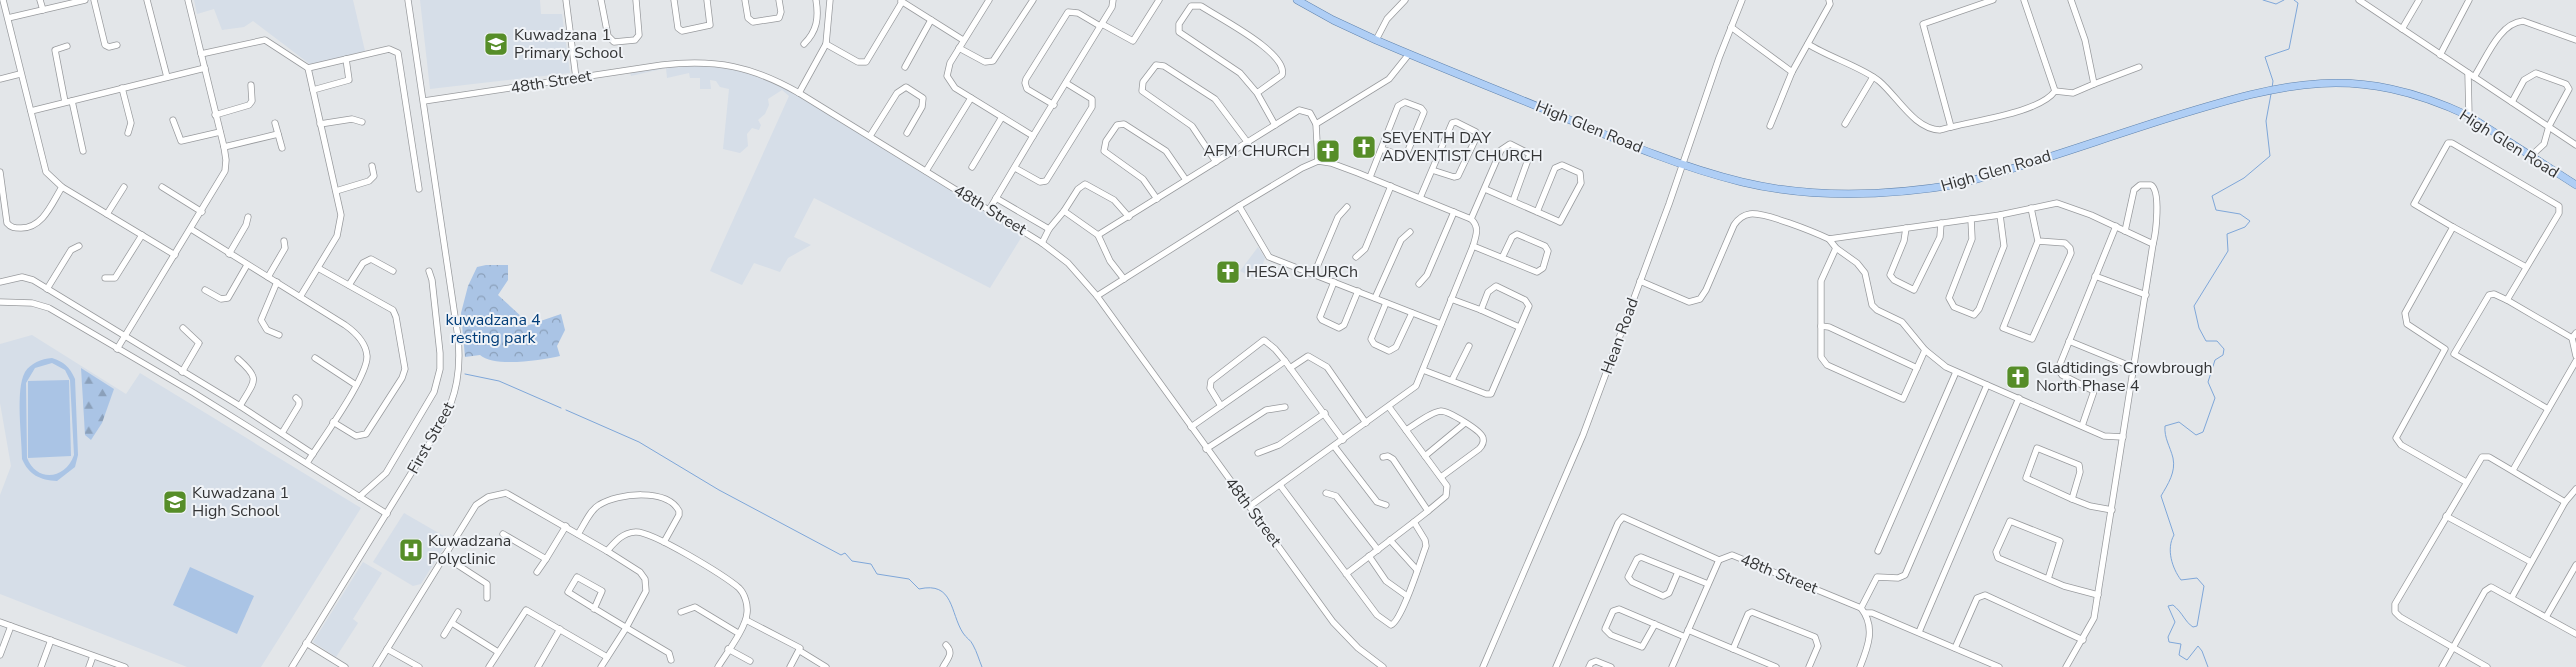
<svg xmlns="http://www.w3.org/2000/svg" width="2576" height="667" font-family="'Nunito Sans',sans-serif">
<defs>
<pattern id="forest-firs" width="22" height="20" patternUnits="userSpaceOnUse" patternTransform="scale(1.25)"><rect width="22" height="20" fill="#aac4e5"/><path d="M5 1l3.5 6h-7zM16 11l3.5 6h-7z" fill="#8ba0ba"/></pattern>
<pattern id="park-crowns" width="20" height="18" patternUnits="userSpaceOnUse" patternTransform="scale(1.25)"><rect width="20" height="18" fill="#aac4e5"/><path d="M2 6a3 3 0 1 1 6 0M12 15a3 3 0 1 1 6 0" fill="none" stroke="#8ba0ba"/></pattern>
</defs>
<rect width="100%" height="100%" fill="#e3e6e9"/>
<!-- built -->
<g fill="#d6dee8">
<polygon points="194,0 353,0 365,51 311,65 253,21 244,27 222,30 214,9 197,14"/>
<polygon points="420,0 540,0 541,14 562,14 570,73 430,89"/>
<polygon points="716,62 771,78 1024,233 990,288 814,198 794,237 811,245 788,258 780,272 754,263 742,285 710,271 789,96 782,90 768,99 769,105 765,114 758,120 761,125 759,130 752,128 747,134 748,146 740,153 723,149 729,89 720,87 716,81 710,80 711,89 700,89 700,78 690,78 689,73 667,78 666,68 631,76 630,71"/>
<polygon points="1258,247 1265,258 1257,280 1240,271"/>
<polygon points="32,335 126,394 140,373 361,508 261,667 187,667 0,594 0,495 11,466 0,403 0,344"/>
<polygon points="404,513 449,539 421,584 413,586 373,562"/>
<polygon points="363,562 382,573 353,619 358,623 336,657 313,642"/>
</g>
<!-- forest -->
<polygon fill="url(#forest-firs)" points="81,368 114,389 102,423 91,440 85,435"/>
<!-- park -->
<path fill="url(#park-crowns)" d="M 486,265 L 508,265 L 508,280 L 498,295 L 524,319 L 523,327 L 561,314 L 565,330 L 557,346 L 560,356 C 542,360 494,368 480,355 L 465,357 L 461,313 L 468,286 L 477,267 Z"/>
<!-- garden -->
<g fill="#aac4e5" fill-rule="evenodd">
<path d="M 52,358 C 64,362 69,366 75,379 L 78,455 L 75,467 L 57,481 C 40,480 29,475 22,459 C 22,437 15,390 25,372 C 31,363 41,359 52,358 ZM 52,363 L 65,370 L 70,380 L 74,455 C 66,479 37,483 27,458 L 26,383 L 35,368 Z"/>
<polygon points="69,380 71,456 28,458 28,381"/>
<polygon points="190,567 254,596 237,634 173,605"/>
</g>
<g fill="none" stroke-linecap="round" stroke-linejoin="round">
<!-- stream -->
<g stroke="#7fa7d9" stroke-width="1">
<polyline points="2263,0 2276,4 2284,0"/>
<polyline points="2272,88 2273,81 2265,57 2289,49 2298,3 2294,0"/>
<polyline points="465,374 499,381 561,408"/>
<path d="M 566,410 L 639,442 L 719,490 L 841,555 L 845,553 L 852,561 L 871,564 L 877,574 L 909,579 L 919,589 C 954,581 950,613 963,633 C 966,638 971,640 973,645 C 977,652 979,660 982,667"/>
<path d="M 2208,667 L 2202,651 L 2198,646 L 2187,660 L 2179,655 L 2181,644 L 2169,642 L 2168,637 L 2175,622 L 2168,606 L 2173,605 C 2183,613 2185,622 2193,627 L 2197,626 L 2204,586 L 2197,578 L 2181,580 C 2172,568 2166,549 2174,535 L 2161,496 C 2168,484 2176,472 2173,458 C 2170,446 2164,438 2165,426 L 2179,422 L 2196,435 L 2203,432 L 2215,398 L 2208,382 L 2215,360 L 2223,355 L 2224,349 L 2217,341 L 2206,341 L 2199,328 L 2194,306 L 2228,251 L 2227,234 L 2245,227 L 2250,221 L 2240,214 L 2216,210 L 2212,196 L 2244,178 L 2270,156 L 2266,121 L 2271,94"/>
</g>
<!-- minor casing -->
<g stroke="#999b9e" stroke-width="7">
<g id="minor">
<polyline points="3,0 46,172 62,187 175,255"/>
<polyline points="40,0 43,10"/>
<polyline points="94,0 105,45 109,47 117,45"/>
<polyline points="147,0 167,77"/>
<polyline points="566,0 576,78"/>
<polyline points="601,0 608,36 614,42 635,40 639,35 636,0"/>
<polyline points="674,0 678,28 682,31 710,25 707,0"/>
<polyline points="745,0 748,18 753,22 779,18 781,12 779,0"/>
<polyline points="989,0 950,63 947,76 955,88 1033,136 1112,7 1113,0"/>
<polyline points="2024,0 2055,91"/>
<polyline points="2359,0 2576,145"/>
<polyline points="901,1 963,40"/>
<polyline points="8,18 85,0"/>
<polyline points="1102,24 1133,41 1159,0"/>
<polyline points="1731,27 1792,72"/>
<polyline points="2402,29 2419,0"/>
<polyline points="1376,40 1387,19 1405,0"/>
<path d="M 804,44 C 817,31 819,18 816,0"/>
<polyline points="826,44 858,62 866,62 902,2"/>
<path d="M 1808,44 C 1828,57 1862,67 1879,81 C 1898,97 1914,129 1940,130 C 1968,121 2039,114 2055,91 L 2073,93 L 2094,84 L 2085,40 L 2071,0"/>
<polyline points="959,48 985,62 993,61 1033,0"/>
<polyline points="201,54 265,40 308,68"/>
<polyline points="2440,55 2469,0"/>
<polyline points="905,67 931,20"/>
<polyline points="2468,73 2469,116"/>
<path d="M 2474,77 C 2486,59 2499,23 2523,21 L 2576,40"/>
<polyline points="0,79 20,74"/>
<polyline points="2094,84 2139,67"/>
<polyline points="122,88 131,123 128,133"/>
<polyline points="313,90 349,80 346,59"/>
<polyline points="799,93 826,44 830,0"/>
<path d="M 1257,93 L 1282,75 C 1289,53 1217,17 1201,6 L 1191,6 L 1179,24 L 1179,32 L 1240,73 L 1257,93 L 1275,125"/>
<polyline points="72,101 83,151"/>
<path d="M 424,101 L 662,65 C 716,59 752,66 799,93 L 1042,243 L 1068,263 L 1097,296 L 1333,622 L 1358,648 L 1383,667"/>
<polyline points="65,102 55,50 67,46"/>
<polyline points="2512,102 2524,80 2536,73 2566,84 2569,89 2549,126 2544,144 2531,156"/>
<polyline points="1054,105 1027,89 1025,83 1026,79 1068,12 1078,13 1100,26"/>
<polyline points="31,111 205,68"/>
<polyline points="215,115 249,105 252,101 251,85"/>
<polyline points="173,120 181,141 220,132"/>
<polyline points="275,123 282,148"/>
<polyline points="320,124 352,119 362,122"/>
<polyline points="1845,124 1873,77"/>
<polyline points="1770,126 1792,72 1830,4 1829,0"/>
<polyline points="1951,127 1923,24 1993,0"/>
<polyline points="870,136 897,93 906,87 923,98 922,107 907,133"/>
<polyline points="224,147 278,134"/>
<polyline points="1318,161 1316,124 1389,79 1409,54"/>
<polyline points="1216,162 1192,126 1142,91 1143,82 1156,65 1164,66 1215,99 1248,143"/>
<polyline points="972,167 1002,117"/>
<polyline points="1015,168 1040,182 1046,181 1092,107 1092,99 1066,83"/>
<polyline points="926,171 971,98"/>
<path d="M 0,172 L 7,223 C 11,228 15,228 21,228 C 43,228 52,203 62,187"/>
<polyline points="1370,177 1398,106 1405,102 1421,108 1424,112 1407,153 1401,155 1381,149"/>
<polyline points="162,187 202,212"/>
<polyline points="1485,189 1558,221 1560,222 1581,183 1580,173 1562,165 1555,168 1537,212"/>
<polyline points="336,191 369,181 374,176 372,166"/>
<polyline points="996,198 1049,229"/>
<polyline points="1420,198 1452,123 1456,122 1476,132 1477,136 1458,176 1454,177 1432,170"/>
<polyline points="1157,199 1143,179 1104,151 1106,141 1117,125 1124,124 1166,151 1186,180"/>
<polyline points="1239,206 1269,257 1441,324"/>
<polyline points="2031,208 2038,241 2003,328 2032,339 2071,253 2070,248 2065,243 2038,241"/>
<polyline points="989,210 1033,136"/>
<polyline points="1064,211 1078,189 1085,184 1114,200 1129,217"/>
<polyline points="107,214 124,187"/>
<polyline points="1471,219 1501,150 1510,144 1530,154 1513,201"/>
<polyline points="1971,219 1972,239 1949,298 1954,307 1974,315 1979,309 2004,246 2000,215"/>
<polyline points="2453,227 2526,267"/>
<polyline points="1906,228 1904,241 1890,275 1894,280 1914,290 1940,237 1941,223"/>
<path d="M 191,229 L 345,325 C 355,332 366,343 367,356 C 368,377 320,442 307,463"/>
<path d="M 2125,231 L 2134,190 L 2140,185 L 2151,185 C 2161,191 2156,233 2153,244"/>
<polyline points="1098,235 1299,110 1310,113 1316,124"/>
<polyline points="1829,239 1836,248 1857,263 1865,273 1872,305 1877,310 1902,322 1925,350 1946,367 2104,436 2123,437"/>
<polyline points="1042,243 1049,229 1064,211 1098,235 1110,261 1124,279"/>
<polyline points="1473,246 1537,272 1543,268 1548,251 1545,246 1517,234 1512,237 1502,258"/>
<polyline points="1836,248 1821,281 1821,357 1827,365 1903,399 1925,350"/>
<polyline points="229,254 246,225 248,217"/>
<polyline points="1356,257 1365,249 1391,186"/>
<polyline points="318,268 393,310 396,317 405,369 402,378 366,434 356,436 333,422"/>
<polyline points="1314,274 1338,217 1347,207"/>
<polyline points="2095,276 2146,295"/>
<polyline points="268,277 285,248 284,241"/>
<polyline points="105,278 115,278 142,235"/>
<path d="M 1640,281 L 1689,302 L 1700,299 L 1706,290 L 1734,225 C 1738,219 1743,215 1750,214 C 1765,212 1814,232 1829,239 L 2000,215 L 2057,203 L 2091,215 L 2153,244 L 2094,618 L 2066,667"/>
<polyline points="0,282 22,277 33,280 240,406 313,454"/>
<polyline points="277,282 261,320 267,330 279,335"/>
<polyline points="1334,282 1320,317 1322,320 1339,328 1344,325 1358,291"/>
<polyline points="1419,284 1427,275 1454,212"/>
<polyline points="349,285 363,263 371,259 393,271"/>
<polyline points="47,289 71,250 79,246"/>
<polyline points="205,290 221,299 228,298 247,265"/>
<path d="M 1097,296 L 1239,206 L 1302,168 L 1318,161 L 1331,163 L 1358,173 L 1471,219 C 1480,227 1476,236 1473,246 L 1416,386 L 1250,506"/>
<polyline points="300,297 337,236 341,215 308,68 389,49 398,53 419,189"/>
<polyline points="1375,298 1401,240 1410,232"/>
<polyline points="2507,300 2572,338"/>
<polyline points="0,302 32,303 49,308 194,393 387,514"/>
<polyline points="1386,303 1371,339 1374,344 1389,351 1396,347 1412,313"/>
<polyline points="1481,310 1519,327"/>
<polyline points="1821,326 1829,327 1917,368"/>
<polyline points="2576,333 2572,338 2576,356"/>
<polyline points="2069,341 2135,368"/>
<polyline points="117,349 225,171 226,160 224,147 188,0"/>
<polyline points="315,358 356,385"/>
<path d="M 238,359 C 262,380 254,381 240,406"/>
<polyline points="1290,368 1308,356 1327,367 1366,423"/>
<polyline points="1423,370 1486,394 1491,394 1529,306 1525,300 1496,286 1488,292 1481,310 1451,299"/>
<polyline points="182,372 199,343 183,328"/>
<polyline points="1452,380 1469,346"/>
<polyline points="1221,406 1210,388 1211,381 1264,340 1275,349 1285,361"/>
<polyline points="1389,407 1447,486 1446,496 1428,511"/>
<polyline points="2082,426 2094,391 2062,375 2058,369 2116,226"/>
<polyline points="1191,427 1285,361 1343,440"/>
<path d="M 1406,430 C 1415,425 1430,412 1441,411 C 1448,411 1481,430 1483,438 C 1484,442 1482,446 1479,449 L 1441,477"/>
<polyline points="282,433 299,405 299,401 296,398"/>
<polyline points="1334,446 1377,502 1386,505"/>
<polygon points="2037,448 2079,465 2080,472 2072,499 2026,478"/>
<polyline points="1206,449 1266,410 1285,407"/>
<polyline points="1258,453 1279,445 1325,413"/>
<polyline points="1425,456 1465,423"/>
<polyline points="1383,457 1388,456 1393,459 1428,511 1414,522"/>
<polyline points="2513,470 2576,361"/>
<polyline points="2466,482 2401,445 2396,438 2445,349 2407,324 2405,313 2453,227 2414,204 2448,143 2452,143 2559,206 2559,213 2507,300 2494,294 2489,295 2454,354 2548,409"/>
<path d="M 1280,485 L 1377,615 L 1391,625 C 1402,621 1421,559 1426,546 L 1425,540 L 1414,522 L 1346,574"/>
<polyline points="1326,493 1336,496 1378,550"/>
<polyline points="359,497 386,473 434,392 440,369 440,353 432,280 429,271"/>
<polyline points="2072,499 2090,506 2112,510"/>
<polyline points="2446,516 2531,562"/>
<polyline points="503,534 546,559 566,526"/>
<path d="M 578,534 C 584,525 590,510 599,505 C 618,493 667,488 679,511 L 679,515 L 664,542"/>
<polyline points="1390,540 1417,570"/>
<path d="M 607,551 C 615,542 622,533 635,532 C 651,530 725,576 739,588 C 745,594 748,605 747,613 C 746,628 726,654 718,667"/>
<polyline points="1878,551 1956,372"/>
<polyline points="444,556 487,584 487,598"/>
<polyline points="1369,556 1386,581 1407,596"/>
<polyline points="537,572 546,559"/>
<polyline points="1678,572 1669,593 1663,596 1632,582 1628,577 1637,559 1641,557 1708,584"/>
<polyline points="2048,579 2060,541 2010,521 1996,552 1998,558 2064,586 2098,595"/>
<polyline points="2512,597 2565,502 2576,489"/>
<polyline points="1861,608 1877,577 1898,578 1905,575 1987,385"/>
<path d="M 594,609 L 602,591 L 577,577 L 568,592 C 601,613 635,633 669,653 L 671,660"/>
<polyline points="681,612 695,607 738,633"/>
<polyline points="1865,613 1872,613 1999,667"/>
<polyline points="2546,617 2576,565"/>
<polyline points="746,620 800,648 790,667"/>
<polyline points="0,622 125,667"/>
<polyline points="452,623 498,652"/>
<polyline points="1655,624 1642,647 1611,635 1605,629 1613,611 1619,609 1685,637"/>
<polyline points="1688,630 1776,667"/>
<polyline points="1919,632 2019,398"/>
<polyline points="444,635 458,612"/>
<polyline points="306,643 345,667"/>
<polyline points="1955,648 1977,598 1985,595 2083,640"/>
<polyline points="387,649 419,667"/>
<polyline points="728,649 750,661"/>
<polyline points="1733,649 1748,614 1752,612 1815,637 1818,646 1809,667"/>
<polyline points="800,651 826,667"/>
<polyline points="0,655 11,626"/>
<polyline points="41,667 51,640"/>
<polyline points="89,667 93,656"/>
<path d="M 292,667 L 442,423 C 457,395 461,369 458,337 L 408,0"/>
<polyline points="376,667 476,505 488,497 506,493 607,551 640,572 645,579 646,591 626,628 601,667"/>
<polyline points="489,667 526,610 607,657"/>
<polyline points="538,667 560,629"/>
<path d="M 943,667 C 948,658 954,653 946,645"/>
<polyline points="1483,667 1583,435 1669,204 1719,58 1742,0"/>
<polyline points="1556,667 1618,523 1623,517 1719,560"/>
<polyline points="1589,667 1591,663 1596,661 1611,667"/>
<path d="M 1672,667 L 1719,560 L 1732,555 L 1861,608 C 1876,627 1868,647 1860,667"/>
<polyline points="2442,667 2485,591 2491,587 2576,634"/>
<polyline points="2487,667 2400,617 2395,612 2395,604 2482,457 2489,457 2565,502"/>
</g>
</g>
<!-- major casing -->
<g stroke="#6184ae" stroke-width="8">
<path id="major" d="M 1297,0 L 1333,20 L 1376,40 C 1434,65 1493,88 1551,112 C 1613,138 1676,166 1742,182 C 1813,199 1888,196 1959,184 C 2031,165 2101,139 2172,117 C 2286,82 2356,63 2469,116 L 2576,185"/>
</g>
<!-- minor -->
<use href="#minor" stroke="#fff" stroke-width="5.5"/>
<!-- major -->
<use href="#major" stroke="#afcef5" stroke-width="7"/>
</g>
<!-- icons -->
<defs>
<g id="school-square" transform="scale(1.25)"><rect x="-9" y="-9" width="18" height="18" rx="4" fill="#568d28" stroke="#f0f3f7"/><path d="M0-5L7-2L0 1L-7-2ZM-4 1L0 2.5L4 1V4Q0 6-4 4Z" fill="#fff"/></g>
<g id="church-square" transform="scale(1.25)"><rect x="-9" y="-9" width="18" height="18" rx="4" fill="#568d28" stroke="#f0f3f7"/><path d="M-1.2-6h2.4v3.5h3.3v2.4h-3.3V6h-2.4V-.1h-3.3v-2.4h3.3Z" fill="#fff"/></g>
<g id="hospital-square" transform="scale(1.25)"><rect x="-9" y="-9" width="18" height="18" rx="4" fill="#568d28" stroke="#f0f3f7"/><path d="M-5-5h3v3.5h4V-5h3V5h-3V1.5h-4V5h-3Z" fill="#fff"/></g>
</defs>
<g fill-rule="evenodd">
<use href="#school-square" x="496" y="44"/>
<use href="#church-square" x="1364" y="147"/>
<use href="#church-square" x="1328" y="151"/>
<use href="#church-square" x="1228" y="272"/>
<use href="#church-square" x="2018" y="377"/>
<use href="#school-square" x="175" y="502"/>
<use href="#hospital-square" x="411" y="550"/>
</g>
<g text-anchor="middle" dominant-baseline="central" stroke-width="4" stroke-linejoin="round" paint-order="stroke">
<!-- poi labels -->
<g font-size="16" fill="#343536" stroke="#f0f3f7" text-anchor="start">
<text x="514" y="35">Kuwadzana 1<tspan x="514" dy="18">Primary School</tspan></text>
<text x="1382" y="138">SEVENTH DAY<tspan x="1382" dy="18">ADVENTIST CHURCH</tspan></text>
<text x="1310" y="151" text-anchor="end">AFM CHURCH</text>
<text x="1246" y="272">HESA CHURCh</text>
<text x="2036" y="368">Gladtidings Crowbrough<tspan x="2036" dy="18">North Phase 4</tspan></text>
<text x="192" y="493">Kuwadzana 1<tspan x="192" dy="18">High School</tspan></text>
<text x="428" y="541">Kuwadzana<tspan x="428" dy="18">Polyclinic</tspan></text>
</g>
<!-- street labels -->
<g font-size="16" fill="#343536" stroke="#f0f3f7">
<text transform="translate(551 82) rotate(-9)">48th Street</text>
<text transform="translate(1589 127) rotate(22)">High Glen Road</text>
<text transform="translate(2509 144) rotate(32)">High Glen Road</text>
<text transform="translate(1996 171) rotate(-16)">High Glen Road</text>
<text transform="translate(990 210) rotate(31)">48th Street</text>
<text transform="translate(1620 336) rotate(-70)">Hean Road</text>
<text transform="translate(431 438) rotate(-61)">First Street</text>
<text transform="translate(1253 512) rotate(53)">48th Street</text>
<text transform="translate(1779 574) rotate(22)">48th Street</text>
</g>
<!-- park labels -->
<g font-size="16" fill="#013d79" stroke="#f0f3f7">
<text x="493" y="320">kuwadzana 4<tspan x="493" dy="18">resting park</tspan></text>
</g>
</g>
</svg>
